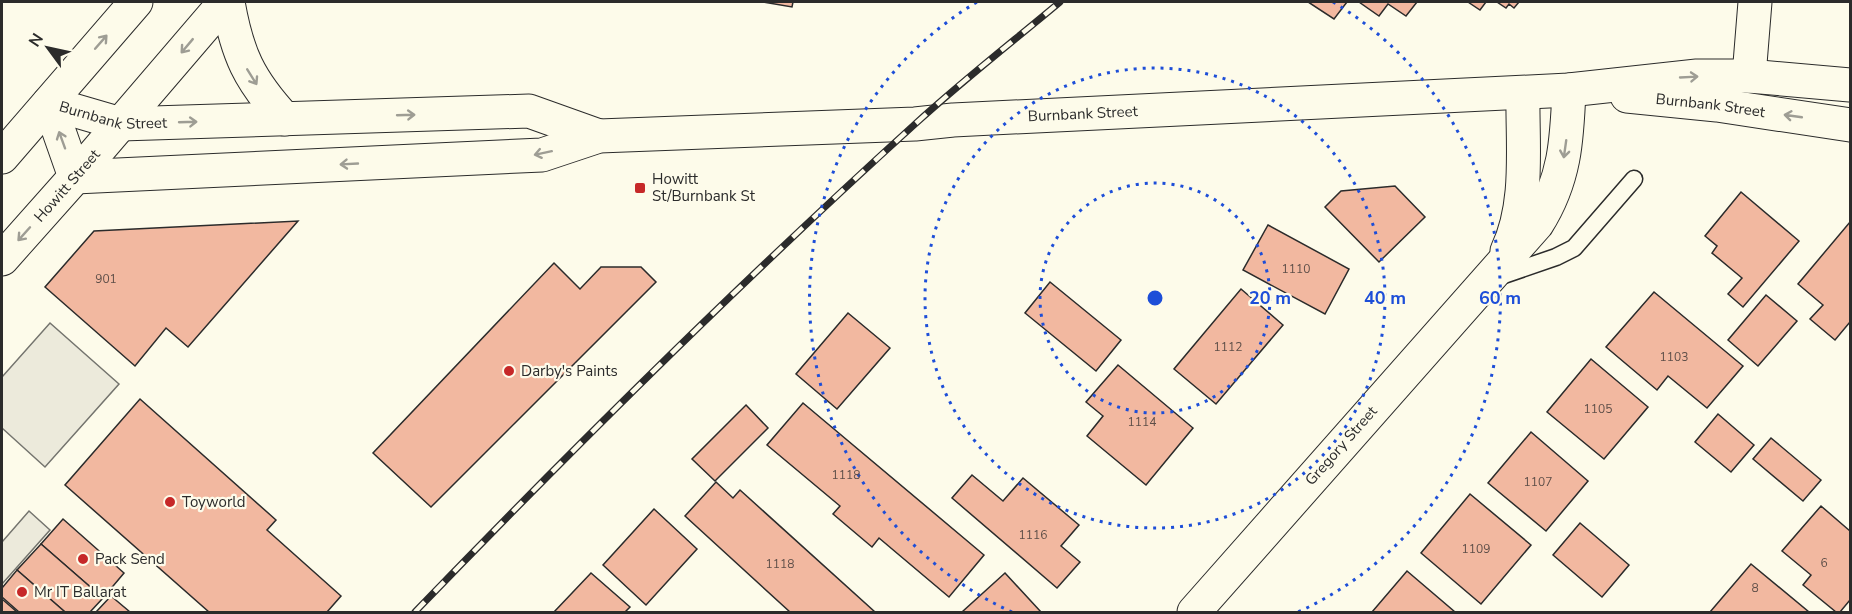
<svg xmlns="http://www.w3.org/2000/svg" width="1852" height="614" font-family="'Nunito Sans',sans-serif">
<rect width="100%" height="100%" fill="#fdfbea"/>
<!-- parking -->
<g fill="#eceadb" stroke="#74746e" stroke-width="1.5">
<polygon points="50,323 119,384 45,467 2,428 2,377"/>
<polygon points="29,511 50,530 2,584 2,542"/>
</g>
<!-- building -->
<g fill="#f2b8a0" stroke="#2b2b2b" stroke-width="1.5">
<polygon points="763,2 793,2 792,7"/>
<polygon points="1308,2 1347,2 1334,19"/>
<polygon points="1359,2 1417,2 1406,16 1388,4 1379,16"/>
<polygon points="1468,2 1486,2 1480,10"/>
<polygon points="1497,2 1519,2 1514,8 1509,4 1506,8"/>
<polygon points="1395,186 1425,217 1379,262 1325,207 1341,191"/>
<polygon points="1741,192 1799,241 1743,307 1728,294 1742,278 1712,253 1717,246 1705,236"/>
<polygon points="298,221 188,347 166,328 135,366 45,287 94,231"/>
<polygon points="1850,222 1850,322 1835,340 1810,319 1823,305 1798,284"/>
<polygon points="1268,225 1349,269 1325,314 1243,270"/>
<polygon points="554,263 580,289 601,267 641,267 656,282 431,507 373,453"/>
<polygon points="1050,282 1121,340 1096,371 1025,313"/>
<polygon points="1241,289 1283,325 1216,404 1174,369"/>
<polygon points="1654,292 1743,366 1707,408 1668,376 1657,390 1606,347"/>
<polygon points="1766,295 1797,321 1758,366 1728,340"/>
<polygon points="848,313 890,348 837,409 796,374"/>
<polygon points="1591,359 1648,407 1604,459 1547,412"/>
<polygon points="1118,365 1193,428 1146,485 1087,436 1103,416 1086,402"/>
<polygon points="140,399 276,520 267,530 341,596 327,612 209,612 65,485"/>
<polygon points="803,403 984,555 949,597 879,538 872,547 833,514 840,506 767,445"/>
<polygon points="746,405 768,428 715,481 692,459"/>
<polygon points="1718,414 1754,445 1731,472 1695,442"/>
<polygon points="1531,432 1588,481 1546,531 1488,483"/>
<polygon points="1771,438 1821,480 1803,501 1753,459"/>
<polygon points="972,475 1003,501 1023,478 1079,525 1061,546 1080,562 1057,588 952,498"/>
<polygon points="716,482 733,498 740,490 875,612 790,612 685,516"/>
<polygon points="1470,494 1531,545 1481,604 1421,553"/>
<polygon points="1821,506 1850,531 1850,600 1840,612 1836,612 1803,585 1811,575 1782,551"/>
<polygon points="654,509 697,549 646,605 603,565"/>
<polygon points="63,519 124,573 103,598 41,544"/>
<polygon points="1580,523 1629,565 1602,597 1553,555"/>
<polygon points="41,544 103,598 90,612 65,612 17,570"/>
<polygon points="1751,564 1809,612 1710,612"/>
<polygon points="17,570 65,612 19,612 2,597 2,588"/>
<polygon points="1407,571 1455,612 1372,612"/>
<polygon points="591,573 630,607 625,612 554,612"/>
<polygon points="1005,573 1041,612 962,612"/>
<polygon points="111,596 130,612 96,612"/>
<polygon points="2,599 17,612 2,612"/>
</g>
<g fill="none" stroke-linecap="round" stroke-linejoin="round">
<!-- lane casing -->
<g stroke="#2b2b2b" stroke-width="19">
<polyline id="lane" points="1498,277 1556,257 1574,248 1634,179"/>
</g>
<!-- street casing -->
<g stroke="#2b2b2b" stroke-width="35">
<g id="street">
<polyline points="1749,76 1755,2"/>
<path d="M 1507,251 C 1530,203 1522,144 1523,93"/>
<path id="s1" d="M 1194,612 L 1537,224 C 1565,180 1567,140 1569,90"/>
</g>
</g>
<!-- secondary casing -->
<g stroke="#2b2b2b" stroke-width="35">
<g id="secondary">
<path d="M 228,2 C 237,54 249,80 285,119"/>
<path id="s2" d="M 1627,96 L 1717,105 L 1850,125"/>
<path id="s3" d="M 49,103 L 121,124 L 529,111 L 599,136"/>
<polyline points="49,103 75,177"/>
<polyline points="2,157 136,2"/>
<path id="s4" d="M 75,177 L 542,155 L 599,136 L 915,124 L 953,120 L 1569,90 L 1697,76 L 1749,76 L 1850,85"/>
<path id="s5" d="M 2,259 L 75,177 L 225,2"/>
</g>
</g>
<!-- lane -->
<use href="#lane" stroke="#fdfbea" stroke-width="16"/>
<!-- street -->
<use href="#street" stroke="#fdfbea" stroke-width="33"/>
<!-- secondary -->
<use href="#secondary" stroke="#fdfbea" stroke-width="33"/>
<!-- rail casing -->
<g stroke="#2b2b2b" stroke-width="7">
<path id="rail" d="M 415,612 C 576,445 742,281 914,125 C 961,82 1011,43 1060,2"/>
</g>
<!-- rail -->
<use href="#rail" stroke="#fdfbea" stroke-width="4.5" stroke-dasharray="14" stroke-linecap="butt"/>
</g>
<!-- one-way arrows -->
<defs><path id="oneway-shaft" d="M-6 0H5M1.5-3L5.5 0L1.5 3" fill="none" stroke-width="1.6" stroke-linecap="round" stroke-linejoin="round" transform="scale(1.5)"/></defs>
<g stroke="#9e9d94">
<use href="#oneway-shaft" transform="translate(101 42) rotate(-49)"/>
<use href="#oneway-shaft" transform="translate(187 46) rotate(130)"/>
<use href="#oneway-shaft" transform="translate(252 77) rotate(58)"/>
<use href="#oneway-shaft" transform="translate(1689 77) rotate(-3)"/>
<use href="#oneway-shaft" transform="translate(406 115) rotate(-2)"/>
<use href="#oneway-shaft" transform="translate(1793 116) rotate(-172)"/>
<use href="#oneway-shaft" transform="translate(188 122) rotate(-2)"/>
<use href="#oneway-shaft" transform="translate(62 140) rotate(-110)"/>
<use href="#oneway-shaft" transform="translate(1565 149) rotate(98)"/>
<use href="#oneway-shaft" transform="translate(543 153) rotate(168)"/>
<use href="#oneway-shaft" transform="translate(349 164) rotate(177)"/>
<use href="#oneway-shaft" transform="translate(24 234) rotate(132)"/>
</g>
<!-- distance rings -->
<g fill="none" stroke="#1d4ed8" stroke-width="3" stroke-dasharray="3 6">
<circle cx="1155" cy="298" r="115"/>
<circle cx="1155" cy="298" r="230"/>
<path d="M1012 612A345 345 0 0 1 977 2M1333 2A345 345 0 0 1 1298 612"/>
</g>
<!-- markers -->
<g fill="#c62828" stroke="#fdfbea" stroke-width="2">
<rect x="634" y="182" width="12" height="12" rx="3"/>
<circle cx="509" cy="371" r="6"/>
<circle cx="170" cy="502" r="6"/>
<circle cx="83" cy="559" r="6"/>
<circle cx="22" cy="592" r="6"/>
</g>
<g text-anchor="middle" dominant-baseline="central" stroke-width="4.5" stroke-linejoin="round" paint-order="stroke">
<!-- number labels -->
<g font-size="12" fill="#5d4e48">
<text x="1296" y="269">1110</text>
<text x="106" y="279">901</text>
<text x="1228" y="347">1112</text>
<text x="1674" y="357">1103</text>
<text x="1598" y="409">1105</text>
<text x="1142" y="422">1114</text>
<text x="846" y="475">1118</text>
<text x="1538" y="482">1107</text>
<text x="1033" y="535">1116</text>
<text x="1476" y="549">1109</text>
<text x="1824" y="563">6</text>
<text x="780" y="564">1118</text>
<text x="1755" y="588">8</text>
</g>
<!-- street labels -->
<g font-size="15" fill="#2b2b2b" stroke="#fdfbea">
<text stroke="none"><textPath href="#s2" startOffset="84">Burnbank Street</textPath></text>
<text stroke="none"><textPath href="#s3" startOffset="66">Burnbank Street</textPath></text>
<text stroke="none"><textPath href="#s4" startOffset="1012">Burnbank Street</textPath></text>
<text stroke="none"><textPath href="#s5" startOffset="98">Howitt Street</textPath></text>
<text stroke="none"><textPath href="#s1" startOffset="222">Gregory Street</textPath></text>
</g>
<!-- poi labels -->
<g font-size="15" fill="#2b2b2b" stroke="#fdfbea" text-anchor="start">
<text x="652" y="179">Howitt<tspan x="652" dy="17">St/Burnbank St</tspan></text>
<text x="521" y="371">Darby's Paints</text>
<text x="182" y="502">Toyworld</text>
<text x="95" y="559">Pack Send</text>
<text x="34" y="592">Mr IT Ballarat</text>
</g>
</g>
<circle cx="1155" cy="298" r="9" fill="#1d4ed8" stroke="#fdfbea" stroke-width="3"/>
<g font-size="18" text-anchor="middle" font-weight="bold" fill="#1d4ed8" stroke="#fdfbea" stroke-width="4.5" stroke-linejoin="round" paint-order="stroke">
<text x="1270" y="304">20 m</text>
<text x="1385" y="304">40 m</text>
<text x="1500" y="304">60 m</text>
</g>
<!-- border -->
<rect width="1852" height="614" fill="none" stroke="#2b2b2b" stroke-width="6"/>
<!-- north arrow -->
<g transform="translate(48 48) rotate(303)" stroke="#fdfbea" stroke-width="4.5" paint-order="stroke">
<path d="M0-4.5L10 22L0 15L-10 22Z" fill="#2b2b2b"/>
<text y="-9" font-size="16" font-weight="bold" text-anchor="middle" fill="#2b2b2b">N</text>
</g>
</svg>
